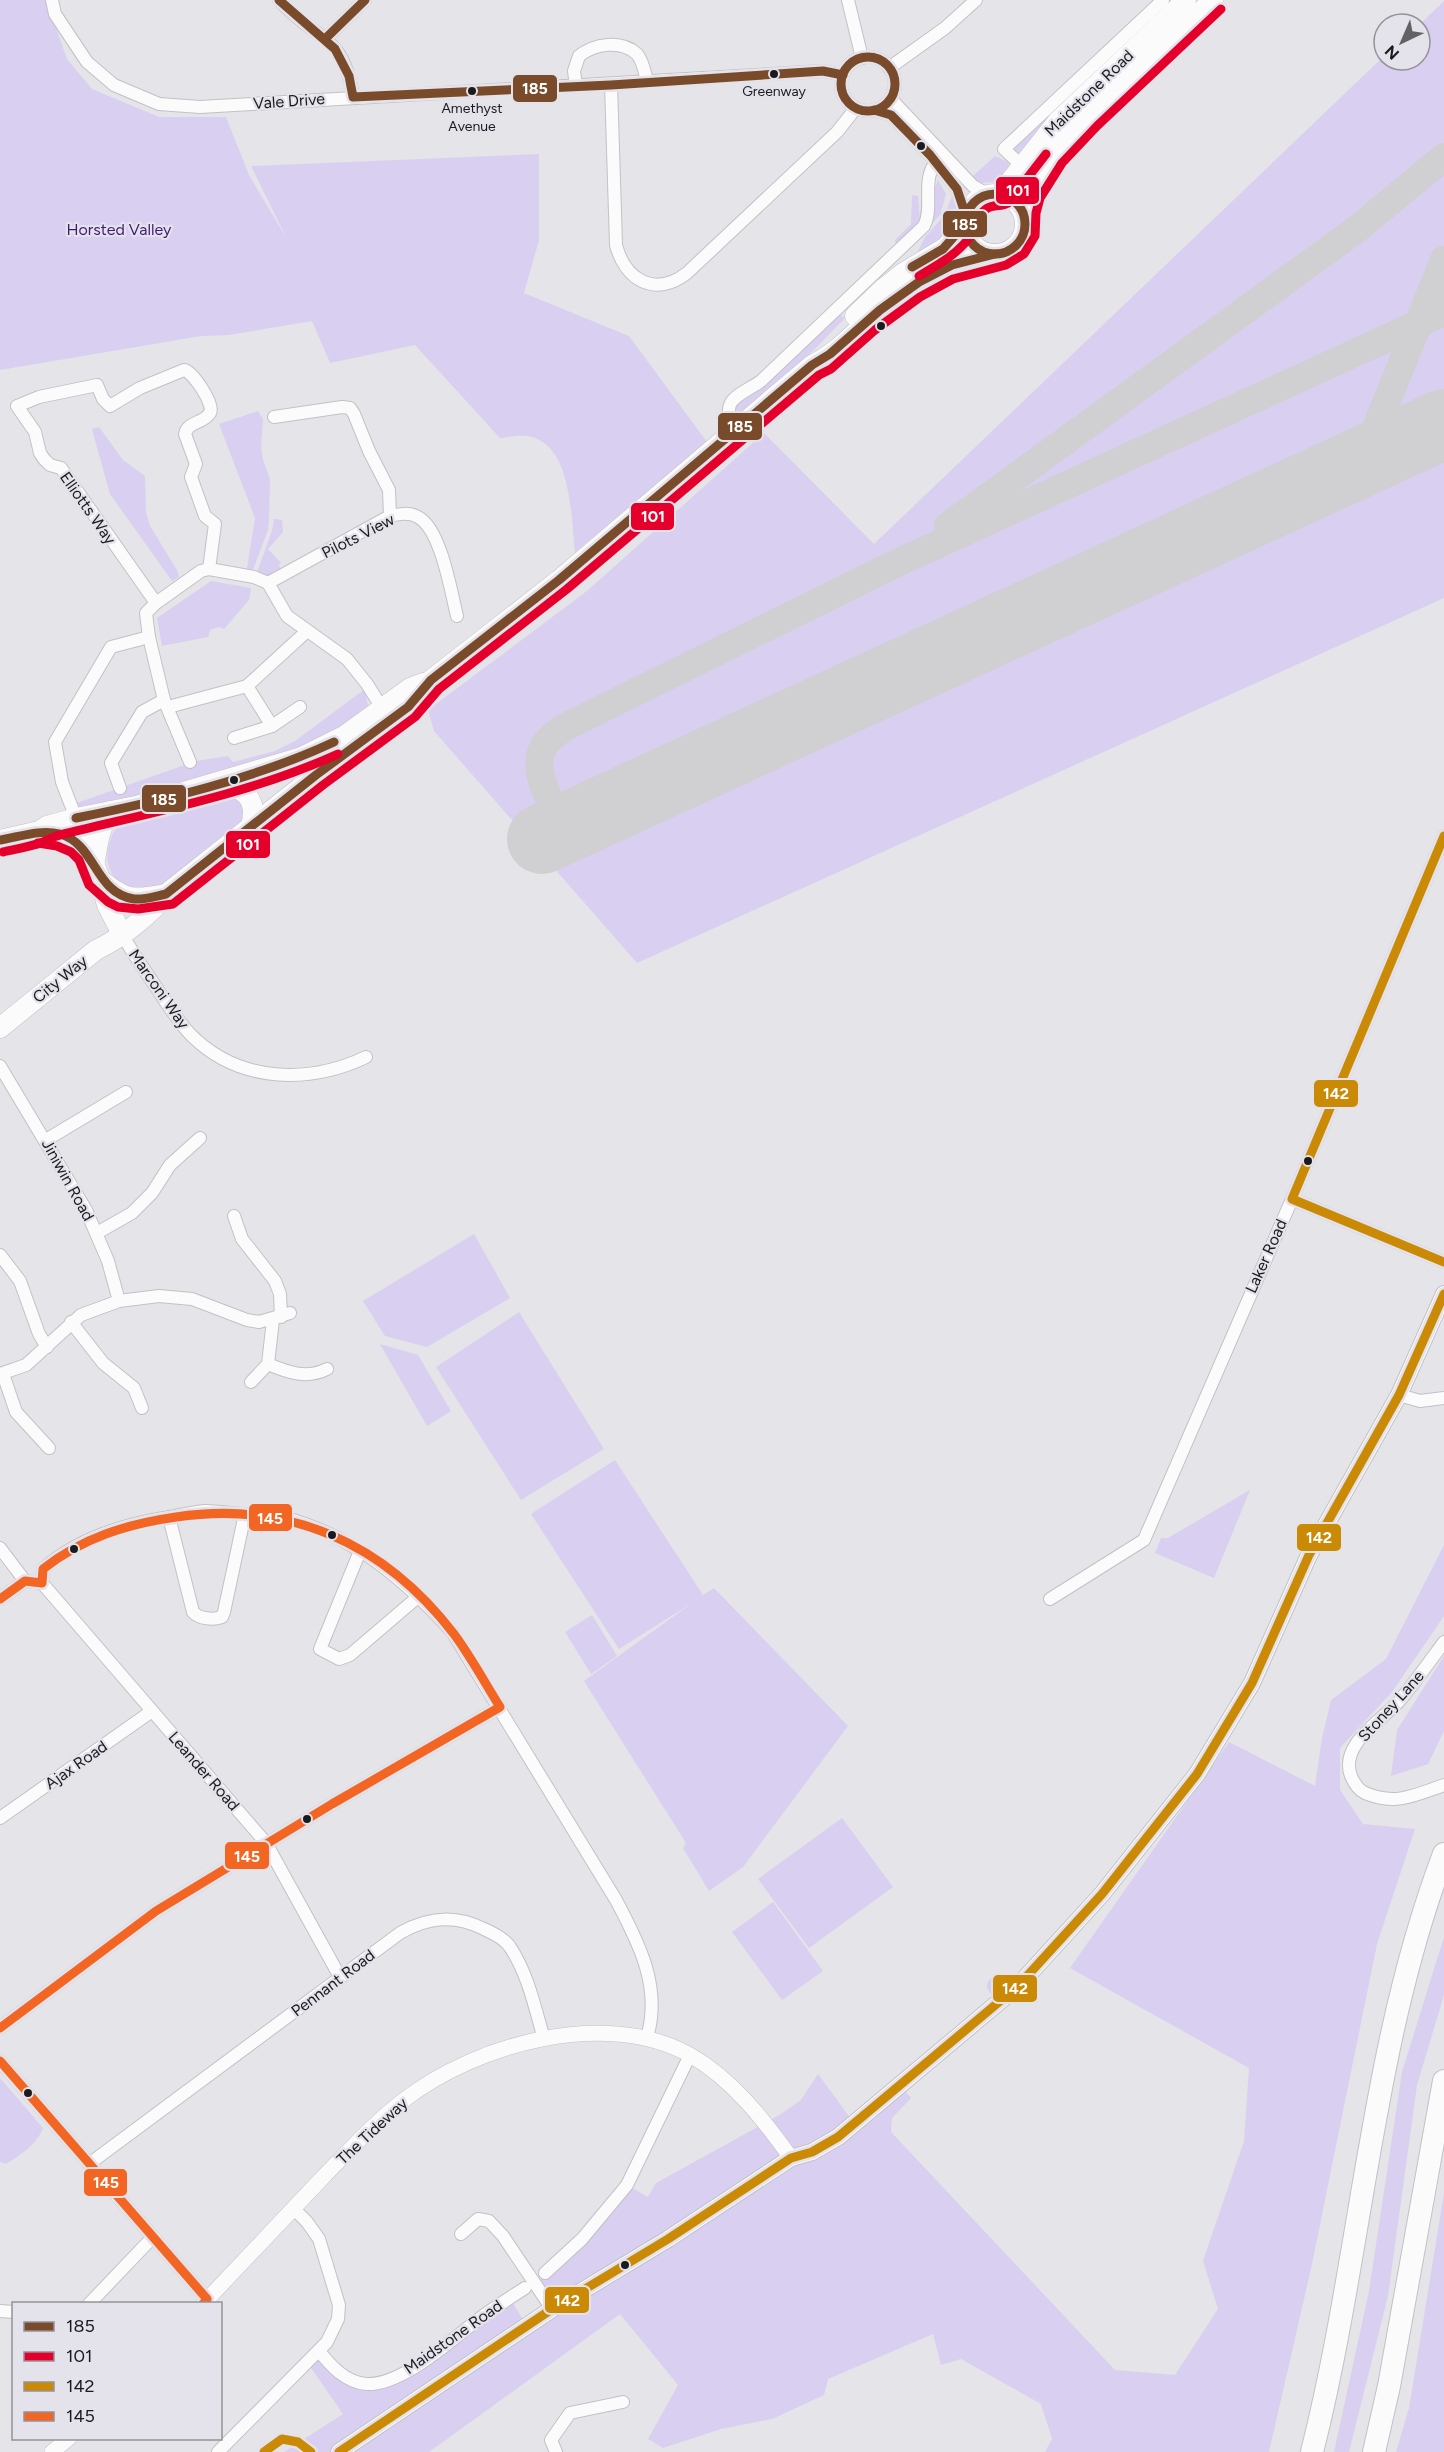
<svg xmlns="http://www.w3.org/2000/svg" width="1444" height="2452" font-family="Figtree,sans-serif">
<rect width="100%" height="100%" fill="#e5e4e8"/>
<!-- green -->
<g fill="#d9cff1">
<path d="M 0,0 L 46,0 L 67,59 L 92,89 L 159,117 L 226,117 L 249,175 L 287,239 L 251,166 L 539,154 L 539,240 L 524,293 L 629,336 L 707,442 L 575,552 C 571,518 572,448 532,437 C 523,434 509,437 500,438 L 415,345 L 330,363 L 312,321 L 229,335 L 201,336 L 0,370 Z"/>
<polygon points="1170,0 1177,0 1019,154 1014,151 1018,143"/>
<polygon points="1444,1 1444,598 637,963 434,731 428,710 587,591 764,433 874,544 1384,56 1384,60 1420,60 1420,24"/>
<polygon points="995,156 1008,162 1010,170 999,182 978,183 972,177"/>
<polygon points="938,180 946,194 940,215 919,237 932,220 932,195"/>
<polygon points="954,192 957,204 951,232 915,257 925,237 944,216"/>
<polygon points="912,195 918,196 920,220 896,244 895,240 911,224"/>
<polygon points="839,314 845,318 806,358 736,416 733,408"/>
<polygon points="258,411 263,419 261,446 263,460 270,479 269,519 268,530 251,575 246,574 255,518 219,424"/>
<polygon points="99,427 123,460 145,476 146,512 150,526 177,570 179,577 172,581 110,494 92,429"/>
<polygon points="274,519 282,520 283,532 268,549 281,563 279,565 282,573 266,576 256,575 272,531"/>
<polygon points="211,581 251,588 249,600 224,629 219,627 210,630 208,637 162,646 157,618"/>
<polygon points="365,689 368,706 362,715 307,747 88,810 79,807 77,803 196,761 228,756 233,762 275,751 295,741"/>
<path d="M 223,791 L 242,796 L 247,820 L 158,890 C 149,889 133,891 125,886 C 98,870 106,838 123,818 Z"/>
<polygon points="474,1234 510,1298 427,1347 385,1336 363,1301"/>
<polygon points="519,1312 604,1449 521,1500 436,1367"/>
<polygon points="380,1344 418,1355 451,1411 427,1426"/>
<polygon points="615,1460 703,1595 714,1588 848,1726 743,1867 709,1891 683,1848 686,1843 584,1681 692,1603 619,1649 531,1514"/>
<polygon points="1250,1490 1214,1578 1155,1553 1161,1538 1168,1538"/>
<polygon points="1444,1545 1444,1616 1392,1692 1340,1748 1340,1790 1363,1824 1415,1829 1377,1944 1312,2264 1269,2452 1045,2452 1052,2439 1041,2404 961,2359 941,2365 933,2334 828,2379 824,2395 772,2419 721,2429 663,2448 648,2439 678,2385 620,2314 429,2452 284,2452 343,2414 307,2362 319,2351 340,2374 382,2382 510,2298 526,2325 552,2309 537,2283 627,2185 648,2197 656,2183 781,2114 801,2100 818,2074 854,2123 900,2086 911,2098 892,2118 891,2132 1115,2370 1175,2375 1218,2309 1203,2261 1244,2141 1249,2068 1070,1968 1229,1742 1315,1786 1322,1738 1331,1700 1386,1659"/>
<polygon points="592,1615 617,1656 591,1674 565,1632"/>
<polygon points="1444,1656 1444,1731 1428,1764 1391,1776 1397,1730"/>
<polygon points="842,1818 893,1887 809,1948 758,1879"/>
<polygon points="773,1902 823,1971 782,2000 732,1932"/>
<polygon points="1444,1937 1444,1995 1417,2085 1388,2296 1349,2452 1334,2452 1369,2291 1402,2072"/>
<circle cx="996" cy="1986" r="9"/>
<path d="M 0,2078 L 43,2128 C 37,2145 20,2155 6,2164 L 0,2162 Z"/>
<polygon points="1444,2193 1444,2452 1396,2452 1409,2408"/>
</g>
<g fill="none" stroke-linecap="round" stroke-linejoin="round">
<!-- taxiway -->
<g stroke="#d0cfd2" stroke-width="28">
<polyline points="1362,462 1444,260"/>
<polyline points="948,526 1357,229 1444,157"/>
<path d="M 564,829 C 554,807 530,772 543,748 C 547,739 556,734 563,728 L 895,564 L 1444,312"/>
</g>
<!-- runway -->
<polyline stroke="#d0cfd2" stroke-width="70" points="542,839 1444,424"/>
<!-- minor casing -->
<g stroke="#c2c1c5" stroke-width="14">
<g id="minor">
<polyline points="52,0 55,14 87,62 114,85 159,104 200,107 823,71 843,75"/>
<path d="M 279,0 C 315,41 344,33 353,97"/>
<polyline points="848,0 862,58"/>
<polyline points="326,38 365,0"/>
<circle cx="868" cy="84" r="27"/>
<polyline points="889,68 945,28 976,0"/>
<path d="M 611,85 L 616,245 C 625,280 655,298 687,273 L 837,132 L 856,108"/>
<path d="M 576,86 L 574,71 L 579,56 C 594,44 621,39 637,54 C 643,61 645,73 647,81"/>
<polyline points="891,99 973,186 987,194"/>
<polyline points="874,110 891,115 930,155 957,189 966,216"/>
<polyline points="1022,166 1004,149 1163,0"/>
<polyline points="274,417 342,407 350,408 354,414 369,451 389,490 390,516"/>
<path d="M 737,428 C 715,400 743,394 761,381 L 924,226 C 934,207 921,180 936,162"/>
<polyline points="209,569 254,577 268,583 287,616 347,659 367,684 382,708"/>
<path d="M 268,583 L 390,516 C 399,514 409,512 418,517 C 441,529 451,592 457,616"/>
<path d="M 156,603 L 201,571 L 209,569 L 215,524 L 205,516 L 191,477 L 196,464 L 185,434 C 188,421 203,424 210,413 C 215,404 192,371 184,370 L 140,388 L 110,406 L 103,399 L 97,385 L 39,397 L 17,406 L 35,432 L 40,453 L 44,459 L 50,465 L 61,468 L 156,603 L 146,613 L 149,637 L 164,700 L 190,762"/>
<polyline points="247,686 272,726"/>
<polyline points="168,707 247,686 306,632"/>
<polyline points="234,738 272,726 300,707"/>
<polyline points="120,788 111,763 142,712 164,700"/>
<polyline points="76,818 62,782 55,742 111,647 149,637"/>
<path d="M 122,934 C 132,952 143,968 154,984 C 166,1002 177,1021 192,1036 C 240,1083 309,1084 366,1057"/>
<polyline points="0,1066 86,1210 108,1261 119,1301"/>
<polyline points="46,1140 126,1092"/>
<polyline points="1292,1199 1444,1262"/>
<polyline points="234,1216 242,1239 275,1281 280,1294 281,1317"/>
<polyline points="97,1233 132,1213 152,1193 170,1165 200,1138"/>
<polyline points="0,1255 20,1281 39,1334 47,1347"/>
<polyline points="71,1322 103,1363 134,1388 142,1408"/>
<path d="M 268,1364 C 289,1373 307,1379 327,1369"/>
<polyline points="0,1374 26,1365 81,1315 119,1301 159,1296 192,1299 247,1320 259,1322 290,1313"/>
<polyline points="3,1374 16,1412 49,1448"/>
<polyline points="251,1382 268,1364 273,1320"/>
<polyline points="1399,1395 1420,1401 1444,1398"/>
<path d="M 169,1517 L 193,1612 C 199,1619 213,1620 222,1617 L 224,1612 L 245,1514"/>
<polyline points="0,1548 25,1581"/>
<polyline points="360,1551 320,1649 339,1659 350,1655 419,1596"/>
<path d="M 42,1583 L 43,1569 C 77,1539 121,1525 164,1518 C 177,1516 191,1512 205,1511 C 216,1511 229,1513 241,1514 C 255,1515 269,1514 282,1517 C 352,1534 407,1581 453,1633 L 616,1900 C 639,1943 662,1988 647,2037"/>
<polyline points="42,1583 266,1843 340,1977"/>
<polyline points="0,1599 25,1581 42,1583"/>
<polyline points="1050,1599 1144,1540 1292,1199 1444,836"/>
<path d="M 1444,1642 C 1430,1661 1416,1681 1400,1700 C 1382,1721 1339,1744 1351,1776 C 1354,1783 1358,1790 1365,1793 C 1395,1806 1416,1795 1444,1785"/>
<polyline points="0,1818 152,1711"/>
<polyline points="0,2028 156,1911 332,1804 500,1707"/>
<polyline points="0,2061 207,2299"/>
<path d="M 89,2164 L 400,1933 C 428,1917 455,1914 484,1929 C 493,1933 505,1939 510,1947 C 528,1974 535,2008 544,2039"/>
<polyline points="461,2234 478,2219 489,2221 503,2236 552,2309"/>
<polyline points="545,2273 582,2239 627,2185 690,2055"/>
<polyline points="89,2304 152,2238"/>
<polyline points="0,2311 14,2312"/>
<path d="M 319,2351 C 331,2366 345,2382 366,2384 C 403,2386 454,2337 483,2316 C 497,2306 511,2297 525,2288"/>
<polyline points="218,2452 327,2342 338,2319 339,2305 319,2239 307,2222 293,2208"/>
<polyline points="556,2452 551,2440 570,2413 623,2402"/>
</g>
</g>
<!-- tertiary casing -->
<g stroke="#c2c1c5" stroke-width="16">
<g id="tertiary">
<path d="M 203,2304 C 244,2261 284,2218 325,2175 C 351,2149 375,2122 404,2100 C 476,2044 606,2008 690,2055 C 732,2079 764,2120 791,2158"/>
<polyline points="52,2452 69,2438"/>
</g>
</g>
<!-- secondary casing -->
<g stroke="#c2c1c5" stroke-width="18">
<polyline id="secondary" points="339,2452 552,2309 668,2239 791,2158 812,2152 838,2137 1018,1986 1102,1894 1197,1774 1252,1683 1309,1555 1399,1395 1444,1294"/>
</g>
<!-- primary casing -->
<g stroke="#c2c1c5" stroke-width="21">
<g id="primary">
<circle cx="995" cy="224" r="30"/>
<polyline points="1000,194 1058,121 1186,0"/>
<polyline points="1024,212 1036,180 1070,135 1213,0"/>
<polyline points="855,316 884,288 903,273 946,247 965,224"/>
<path d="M 222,782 C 246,790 258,799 251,826"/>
<polyline points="76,818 100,879 107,905 122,934"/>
<polyline points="0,840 39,831 47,826 76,818 136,806 302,757 344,736 410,688 423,683"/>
<path d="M 94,867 C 97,847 99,827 111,811"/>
<path d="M 100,879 C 125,901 134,900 166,894"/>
<path d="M 0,1028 L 96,950 C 118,940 152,914 166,894 L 316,775 L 408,707 L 431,680 L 559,580 L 812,365 C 838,353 858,328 880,310 C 904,290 933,271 964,261 C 974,258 985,257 995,254"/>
</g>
</g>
<!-- motorway casing -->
<g stroke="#c2c1c5" stroke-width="24">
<g id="motorway">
<path d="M 1312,2452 C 1362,2254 1371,2046 1444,1854"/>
<polyline points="1374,2452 1389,2386 1444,2081"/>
</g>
</g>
<!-- minor -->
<use href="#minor" stroke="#fbfbfc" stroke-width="12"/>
<!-- tertiary -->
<use href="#tertiary" stroke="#fbfbfc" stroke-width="15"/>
<!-- secondary -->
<use href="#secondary" stroke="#fbfbfc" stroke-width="16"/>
<!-- primary -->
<use href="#primary" stroke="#fbfbfc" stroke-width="20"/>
<!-- motorway -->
<use href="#motorway" stroke="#fbfbfc" stroke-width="22"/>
<!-- bus-1 casing -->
<g stroke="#e4e2ea" stroke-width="14">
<g id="bus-1">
<polyline points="279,0 335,49 349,76 353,97 611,85 823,71 843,75"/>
<polyline points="326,38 365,0"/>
<circle cx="868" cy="84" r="27"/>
<polyline points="874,110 891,115 930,155 957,189 966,216"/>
<circle cx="995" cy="224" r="30"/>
<polyline points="912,267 943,249 965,224"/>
<path d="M 76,818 C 161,801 255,779 334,742"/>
<path d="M 0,840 C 19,837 40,829 60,834 C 96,844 95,894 134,899 C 144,900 156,896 166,894 L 316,775 L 408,707 L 431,680 L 559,580 L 812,365 L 830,354 L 880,310 L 919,282 L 952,265 L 995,254"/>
</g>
</g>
<!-- bus-2 casing -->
<g stroke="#e4e2ea" stroke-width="14">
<g id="bus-2">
<path d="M 919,276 C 941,263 958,254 973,233 C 979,225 977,215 986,209 C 993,204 1001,207 1008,203 L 1046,154"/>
<polyline points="38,843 57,846 71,852 79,860 89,885 108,902 118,907 138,909 173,904 323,785 415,717 439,689 567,589 819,375 831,369 875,330 920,297 953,279 1006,265 1024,254 1035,236 1036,213 1040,198 1062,163 1097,126 1221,9"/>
<path d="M 3,852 C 16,849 30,847 43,842 C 49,840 54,836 60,835 C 153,812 250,794 338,754"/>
</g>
</g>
<!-- bus-3 casing -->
<g stroke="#e4e2ea" stroke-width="14">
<g id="bus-3">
<polyline points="1444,836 1292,1199 1444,1262"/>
<polyline points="264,2452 282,2439 298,2442 311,2452"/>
<polyline points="339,2452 552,2309 668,2239 791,2158 812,2152 838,2137 1018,1986 1102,1894 1197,1774 1252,1683 1309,1555 1399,1395 1444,1294"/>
</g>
</g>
<!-- bus-4 casing -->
<g stroke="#e4e2ea" stroke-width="14">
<g id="bus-4">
<path d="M 0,1599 L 25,1581 L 42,1583 L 43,1569 C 82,1538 127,1524 176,1517 C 290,1500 385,1544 454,1634 C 471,1657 485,1683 500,1707 L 332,1804 L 156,1911 L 0,2028"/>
<polyline points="0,2061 207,2299 203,2304"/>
</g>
</g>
<!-- bus-1 -->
<use href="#bus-1" stroke="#7a4b2a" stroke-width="9"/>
<!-- bus-2 -->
<use href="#bus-2" stroke="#e4002b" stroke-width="9"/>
<!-- bus-3 -->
<use href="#bus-3" stroke="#cb8a06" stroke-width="9"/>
<!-- bus-4 -->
<use href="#bus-4" stroke="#f26522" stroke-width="9"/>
</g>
<!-- markers -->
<g fill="#1b1a1d" stroke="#e4e2ea" stroke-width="2">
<circle cx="774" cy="74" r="5"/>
<circle cx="472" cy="91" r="5"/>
<circle cx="921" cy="146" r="5"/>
<circle cx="881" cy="326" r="5"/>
<circle cx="234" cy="780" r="5"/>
<circle cx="1308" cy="1161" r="5"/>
<circle cx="332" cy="1535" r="5"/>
<circle cx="74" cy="1549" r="5"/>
<circle cx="307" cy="1819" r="5"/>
<circle cx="28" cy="2093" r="5"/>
<circle cx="625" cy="2265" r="5"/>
</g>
<g text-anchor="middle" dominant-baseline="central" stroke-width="4.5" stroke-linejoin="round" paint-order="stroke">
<!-- bus labels -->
<g font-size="14" fill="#1b1a1d" stroke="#e4e2ea">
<text x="774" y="91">Greenway</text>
<text x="472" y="108">Amethyst<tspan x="472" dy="18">Avenue</tspan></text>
</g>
<!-- street labels -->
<g font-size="16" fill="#1b1a1d" stroke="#e4e2ea">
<text transform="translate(1089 93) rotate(-44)">Maidstone Road</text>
<text transform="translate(289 101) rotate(-4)">Vale Drive</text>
<text transform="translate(88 508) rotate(55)">Elliotts Way</text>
<text transform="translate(358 536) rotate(-27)">Pilots View</text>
<text transform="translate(60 979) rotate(-39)">City Way</text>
<text transform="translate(159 989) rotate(55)">Marconi Way</text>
<text transform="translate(68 1180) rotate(61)">Jiniwin Road</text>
<text transform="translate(1266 1256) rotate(-66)">Laker Road</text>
<text transform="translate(1391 1706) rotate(-48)">Stoney Lane</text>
<text transform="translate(76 1765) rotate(-35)">Ajax Road</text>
<text transform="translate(204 1771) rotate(49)">Leander Road</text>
<text transform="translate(333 1983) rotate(-37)">Pennant Road</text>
<text transform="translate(372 2131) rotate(-43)">The Tideway</text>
<text transform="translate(453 2337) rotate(-35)">Maidstone Road</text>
</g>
<!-- park labels -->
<g font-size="16" fill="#421a75" stroke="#e4e2ea">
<text x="119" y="229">Horsted Valley</text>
</g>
</g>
<g stroke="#e4e2ea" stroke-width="2">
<rect x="512" y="74" width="46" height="29" rx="6" fill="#7a4b2a"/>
<rect x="995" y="176" width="45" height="29" rx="6" fill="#e4002b"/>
<rect x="942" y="210" width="46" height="28" rx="6" fill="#7a4b2a"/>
<rect x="717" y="412" width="46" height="29" rx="6" fill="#7a4b2a"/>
<rect x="630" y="502" width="45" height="29" rx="6" fill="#e4002b"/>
<rect x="141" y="784" width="46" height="29" rx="6" fill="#7a4b2a"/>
<rect x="225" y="830" width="46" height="29" rx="6" fill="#e4002b"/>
<rect x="1313" y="1079" width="46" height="29" rx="6" fill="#cb8a06"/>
<rect x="248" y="1503" width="45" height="29" rx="6" fill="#f26522"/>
<rect x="1296" y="1523" width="46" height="29" rx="6" fill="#cb8a06"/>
<rect x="224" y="1841" width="46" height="29" rx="6" fill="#f26522"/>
<rect x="992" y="1974" width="46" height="29" rx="6" fill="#cb8a06"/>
<rect x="83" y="2168" width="45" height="29" rx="6" fill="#f26522"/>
<rect x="544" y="2286" width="46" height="28" rx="6" fill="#cb8a06"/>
</g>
<g font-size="16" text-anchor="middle" font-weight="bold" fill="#fff">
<text x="535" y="94">185</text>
<text x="1018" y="196">101</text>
<text x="965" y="230">185</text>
<text x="740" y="432">185</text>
<text x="653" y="522">101</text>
<text x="164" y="805">185</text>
<text x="248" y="850">101</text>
<text x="1336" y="1099">142</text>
<text x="270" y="1524">145</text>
<text x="1319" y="1543">142</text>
<text x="247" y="1862">145</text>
<text x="1015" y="1994">142</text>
<text x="106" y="2188">145</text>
<text x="567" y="2306">142</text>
</g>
<!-- legend -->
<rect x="12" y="2302" width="210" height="138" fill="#e4e2ea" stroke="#949298" stroke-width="1.5"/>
<rect x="24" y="2322" width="30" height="9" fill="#7a4b2a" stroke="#949298" stroke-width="1.5"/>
<text x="66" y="2332" font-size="18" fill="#1b1a1d">185</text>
<rect x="24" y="2352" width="30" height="9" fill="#e4002b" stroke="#949298" stroke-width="1.5"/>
<text x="66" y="2362" font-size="18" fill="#1b1a1d">101</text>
<rect x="24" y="2382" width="30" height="9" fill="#cb8a06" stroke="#949298" stroke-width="1.5"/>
<text x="66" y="2392" font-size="18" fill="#1b1a1d">142</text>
<rect x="24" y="2412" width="30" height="9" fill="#f26522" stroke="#949298" stroke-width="1.5"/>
<text x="66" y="2422" font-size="18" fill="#1b1a1d">145</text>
<!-- north arrow -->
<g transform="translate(1402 42) rotate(224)"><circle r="28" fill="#e4e2ea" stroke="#949298" stroke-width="1.5"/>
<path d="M0-4.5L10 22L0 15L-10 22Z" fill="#626164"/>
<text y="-9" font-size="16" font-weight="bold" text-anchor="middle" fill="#1b1a1d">N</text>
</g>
</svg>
